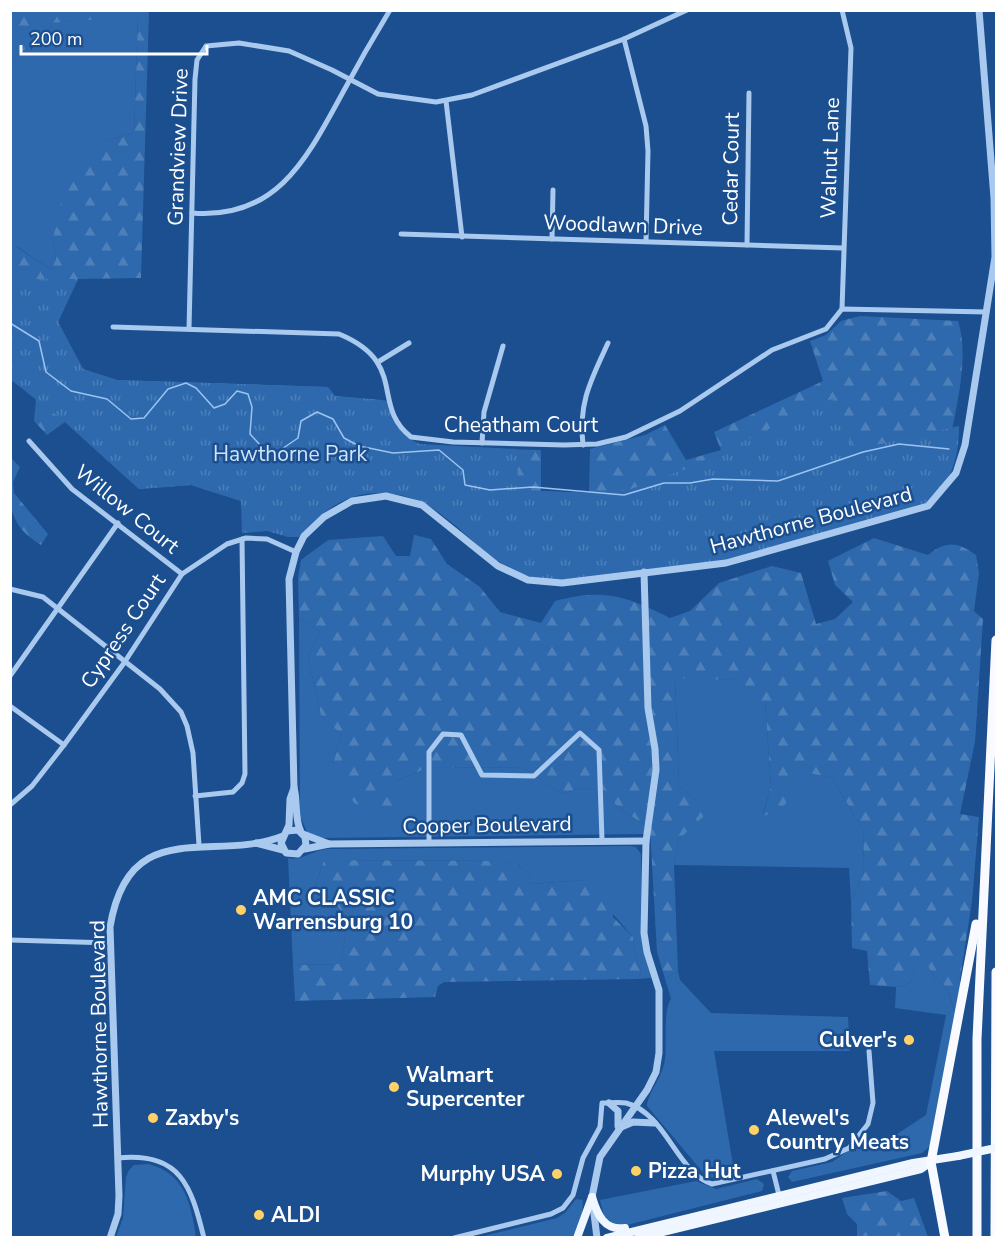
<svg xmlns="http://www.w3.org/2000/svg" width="1007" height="1248" font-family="'Nunito Sans',sans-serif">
<defs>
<pattern id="forest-firs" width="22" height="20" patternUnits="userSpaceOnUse" patternTransform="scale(1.5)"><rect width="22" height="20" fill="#2e69ad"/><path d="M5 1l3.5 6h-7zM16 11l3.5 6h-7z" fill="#4d80b9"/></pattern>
<pattern id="park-tufts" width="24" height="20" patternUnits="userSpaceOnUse" patternTransform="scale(1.5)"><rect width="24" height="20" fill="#2e69ad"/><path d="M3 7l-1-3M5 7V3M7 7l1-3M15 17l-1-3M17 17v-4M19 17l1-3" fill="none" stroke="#4d80b9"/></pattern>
</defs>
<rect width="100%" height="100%" fill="#1b4f8f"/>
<!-- grass -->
<g fill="#2e69ad">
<polygon points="138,15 134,133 103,142 53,238 56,259 51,270 18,247 11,250 11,59 46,35 52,23"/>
<polygon points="299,618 320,631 308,657 321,716 341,734 333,764 389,784 427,768 522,767 562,794 580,788 603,790 617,806 650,829 652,840 644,834 323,838 308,834 300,816"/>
<polygon points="675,677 737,680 765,702 771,786 763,815 795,783 811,774 832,778 863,830 864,872 851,902 849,868 674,865 679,839 698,802 679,786"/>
<path d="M 630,846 L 636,847 L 641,854 L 643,945 L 651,978 L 638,979 L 641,971 L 635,956 L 633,937 L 583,880 L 533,884 L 525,869 L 506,861 L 324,860 L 315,887 L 332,899 L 347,921 L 341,964 L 293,965 L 288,858 C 302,861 313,850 327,849 Z"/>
<polygon points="916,962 927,965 935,978 947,988 954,1010 959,982 962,982 930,1146 922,1153 792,1182 788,1177 792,1171 832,1162 860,1143 897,1134 926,1115 946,1015 895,1008 896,987 911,983"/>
<path d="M 678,971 L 680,980 L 711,1013 L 848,1017 L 850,1051 L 714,1051 L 735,1177 L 719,1179 L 706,1176 L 647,1106 C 648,1092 663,1077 665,1059 C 667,1044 663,1009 671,999 L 665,979 Z"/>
<path d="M 148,1164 C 185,1173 191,1204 196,1237 L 116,1237 L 123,1218 L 126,1177 L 129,1170 L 134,1165 Z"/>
<polygon points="757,1179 764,1184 762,1191 627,1225 614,1224 604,1216 600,1200 696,1181 716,1189"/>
<path d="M 576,1199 L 583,1200 C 582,1213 583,1229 571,1237 L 476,1238 L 557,1218 L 565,1213 Z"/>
</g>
<!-- forest -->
<g fill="url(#forest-firs)">
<path d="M 11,11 L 149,11 L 141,278 L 78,279 L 58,322 L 83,369 L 117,380 L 328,387 L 335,396 L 383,400 C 384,428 396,440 423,447 L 541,450 L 541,491 L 589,493 L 590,449 L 645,435 L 665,425 L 686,460 L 721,450 L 714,432 L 823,381 L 810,341 L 826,335 L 841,321 L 860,316 L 958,321 C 971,360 953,418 947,458 L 717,535 L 414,489 L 241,501 L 191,485 L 139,489 L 65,422 L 47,435 L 34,421 L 37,389 L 10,366 L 11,250 L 17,247 L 51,270 L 56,259 L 53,238 L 69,169 L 103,142 L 134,133 L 138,16 L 52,23 L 46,35 L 11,59 Z"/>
<path d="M 11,458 L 20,467 L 13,482 L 14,493 L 48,534 L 41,545 C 3,522 10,498 11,458 Z"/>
<path d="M 414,535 L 431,539 L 447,564 L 480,587 L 500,612 L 541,623 L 555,601 C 604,588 626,596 670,618 L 690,611 L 719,583 L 772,566 L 801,573 L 816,624 L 835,619 L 853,602 L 835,585 L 828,561 L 874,538 L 928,555 C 946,540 958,542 976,555 L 979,573 L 974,611 L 983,619 L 975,742 L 960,814 L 979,817 L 972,901 L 955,1012 L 947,988 L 935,978 L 927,965 L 916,963 L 911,983 L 896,987 L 870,985 L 867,951 L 852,948 L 851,902 L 864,872 L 863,830 L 832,778 L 812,774 L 795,783 C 790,802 783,811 763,816 L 771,786 L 765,702 L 740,701 L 736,680 L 675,678 L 679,786 L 698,802 L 704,816 L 679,839 L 674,865 L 678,971 L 665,979 L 657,952 L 650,829 L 617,806 L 602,790 L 580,788 L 562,794 L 522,767 L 427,768 L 389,784 L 397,808 L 383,815 L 354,803 L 333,764 L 341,734 L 321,716 L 308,657 L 320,631 L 299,618 L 298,578 L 301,560 L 328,540 L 383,536 L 396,556 L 410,556 Z"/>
<polygon points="324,860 506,861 525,869 533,884 583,880 611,891 613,917 633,937 635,956 641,971 638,979 444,982 438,986 435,997 295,1001 293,965 341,964 347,920 332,899 315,887"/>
<polygon points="887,1191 901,1201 914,1198 928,1237 857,1237 857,1224 847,1214 842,1198"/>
</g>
<!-- park -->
<path fill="url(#park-tufts)" d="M 10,279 L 78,279 L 58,322 L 83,369 L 117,380 L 328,387 L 335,396 L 388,401 C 391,421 401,436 420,444 L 517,449 L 518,490 L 590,493 L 631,489 L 688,468 L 833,398 L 854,450 L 959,426 C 959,461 950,488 919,508 L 717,563 L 550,581 C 469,571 453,483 365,494 C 339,498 316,516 302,537 L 288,537 L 267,531 L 242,533 L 241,501 L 191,485 L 139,489 L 65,422 L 11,380 Z"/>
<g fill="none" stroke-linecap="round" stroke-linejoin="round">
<!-- stream -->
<polyline stroke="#9cc4f0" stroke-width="1.5" points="10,323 39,341 46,372 71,391 107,399 131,419 144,418 168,389 186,383 196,388 214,408 225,404 237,391 248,394 252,407 250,434 262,447 276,453 298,438 301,421 317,412 333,419 344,438 359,446 393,453 439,450 463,470 465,485 490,490 533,487 624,495 664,483 690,483 713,479 778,481 863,452 899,444 949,449"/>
<!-- minor -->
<g stroke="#a9c9ee" stroke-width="5">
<polyline points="842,10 851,48 842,309"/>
<polyline points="624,39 646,126 648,151 646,241"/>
<polyline points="446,101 462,237"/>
<path d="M 192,213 C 277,220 307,158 342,94 C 357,66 373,38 390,10"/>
<polyline points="401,234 843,248"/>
<polyline points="552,239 553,190"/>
<polyline points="747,245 749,93"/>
<path d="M 113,327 L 339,334 C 409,363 370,405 411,437 L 453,442 L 564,445 L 597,444 L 626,437 L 680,411 L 772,350 L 826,329 L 842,309 L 987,312"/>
<polyline points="189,329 195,79 197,60 206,46 239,43 289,51 332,70 378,94 436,102 472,95 624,39 687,10"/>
<polyline points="378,362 409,343"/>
<polyline points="29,441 72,489 182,574"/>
<polyline points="482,443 484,412 503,346"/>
<path d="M 583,445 C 578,403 591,380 608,343"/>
<polyline points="10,589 43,597 160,689 181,712 187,726 193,753 199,845"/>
<polyline points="10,676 118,523"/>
<polyline points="10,706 64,745"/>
<polyline points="195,796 233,792 242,783 245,774 242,539"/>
<polyline points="10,805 32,786 64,745 124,663 182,574 227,544 246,538 267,539 296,552"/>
<polyline points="429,842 429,752 443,734 461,735 482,775 534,776 580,733 599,750 602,840"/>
<polyline points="10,940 111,943"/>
<path d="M 118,1158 C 181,1152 191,1186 204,1238"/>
<polyline points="773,1171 779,1195"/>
<path d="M 454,1238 L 551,1214 L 563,1208 L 573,1195 L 583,1158 L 600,1127 L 602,1103 C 610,1103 619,1102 626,1103 C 666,1113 677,1173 712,1184 L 825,1159 L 849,1148 L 868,1124 L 873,1103 L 869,1051"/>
</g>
<!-- tertiary -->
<g stroke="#a9c9ee" stroke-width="7">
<polyline points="287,831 298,830 305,837 306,845 298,854 286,853 281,843 289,825 290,799 294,788"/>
<path d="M 301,832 C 294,819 298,802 294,788 L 289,579 L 296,552 L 304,536 L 324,517 L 352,501 L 386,496 L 422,505 L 498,566 L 528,580 L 562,583 L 726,563 L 928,506 L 956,473 L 965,445 L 995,257 L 994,198 L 979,10"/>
<polyline points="303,834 329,844"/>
<polyline points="256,843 283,850"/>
<polyline points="305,849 329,844 646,841"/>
<polyline points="609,1103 618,1111 618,1126"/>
<polyline points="619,1128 633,1122 654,1123"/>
<path d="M 110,1238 L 118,1214 L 119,1196 L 110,927 C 129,813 212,864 283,836"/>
<polyline points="597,1238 592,1197 600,1157 647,1090 656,1072 659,1053 659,990 647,952 644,933 646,841 656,770 655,749 648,708 644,572"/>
</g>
<!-- primary -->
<g stroke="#f0f6ff" stroke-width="8">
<path d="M 592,1197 C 597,1214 604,1231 625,1228"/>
<polyline points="577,1238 592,1197"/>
<polyline points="607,1238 913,1163 958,1156"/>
<polyline points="638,1238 921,1169 931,1162"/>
</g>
<!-- trunk -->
<g stroke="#f8faff" stroke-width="9">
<polyline points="945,1238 931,1162 976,924"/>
<polyline points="977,1238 977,1039 996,640"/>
<polyline points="995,1238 996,972"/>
</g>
<!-- primary-bridge -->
<polyline stroke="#f0f6ff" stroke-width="8" points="958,1156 996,1148"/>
</g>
<!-- markers -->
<g fill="#ffd166" stroke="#1b4f8f" stroke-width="2">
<circle cx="241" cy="910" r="6"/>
<circle cx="909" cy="1040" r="6"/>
<circle cx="394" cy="1087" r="6"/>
<circle cx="153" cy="1118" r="6"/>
<circle cx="754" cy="1130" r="6"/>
<circle cx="636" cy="1171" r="6"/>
<circle cx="557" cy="1174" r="6"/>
<circle cx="259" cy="1215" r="6"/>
</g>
<g text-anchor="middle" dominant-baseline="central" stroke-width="5" stroke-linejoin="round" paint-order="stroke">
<!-- street labels -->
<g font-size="21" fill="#fff" stroke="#1b4f8f">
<text transform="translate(178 147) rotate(-88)">Grandview Drive</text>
<text transform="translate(830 158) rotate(-88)">Walnut Lane</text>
<text transform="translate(731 169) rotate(-89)">Cedar Court</text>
<text transform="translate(623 225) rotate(2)">Woodlawn Drive</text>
<text x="521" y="425">Cheatham Court</text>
<text transform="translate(127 509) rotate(39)">Willow Court</text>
<text transform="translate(811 520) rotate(-15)">Hawthorne Boulevard</text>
<text transform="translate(123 631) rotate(-56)">Cypress Court</text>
<text transform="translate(487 825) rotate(-1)">Cooper Boulevard</text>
<text transform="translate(99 1024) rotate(-91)">Hawthorne Boulevard</text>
</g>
<!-- park labels -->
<g font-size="21" fill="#cfe3fa" stroke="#1b4f8f">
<text x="290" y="454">Hawthorne Park</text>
</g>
<!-- poi labels -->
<g font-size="21" font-weight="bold" fill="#fff" stroke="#1b4f8f" text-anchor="start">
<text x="253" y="898">AMC CLASSIC<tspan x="253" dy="24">Warrensburg 10</tspan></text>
<text x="897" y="1040" text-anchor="end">Culver's</text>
<text x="406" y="1075">Walmart<tspan x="406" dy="24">Supercenter</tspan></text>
<text x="165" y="1118">Zaxby's</text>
<text x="766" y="1118">Alewel's<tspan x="766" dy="24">Country Meats</tspan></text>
<text x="648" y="1171">Pizza Hut</text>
<text x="545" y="1174" text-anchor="end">Murphy USA</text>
<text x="271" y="1215">ALDI</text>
</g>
</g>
<!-- border -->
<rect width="1007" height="1248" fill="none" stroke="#ffffff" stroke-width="24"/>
<!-- scale -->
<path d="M21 45v9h186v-9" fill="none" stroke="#ffffff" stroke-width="3"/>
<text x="30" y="45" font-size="18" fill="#ffffff" stroke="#1b4f8f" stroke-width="4.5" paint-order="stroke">200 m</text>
</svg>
